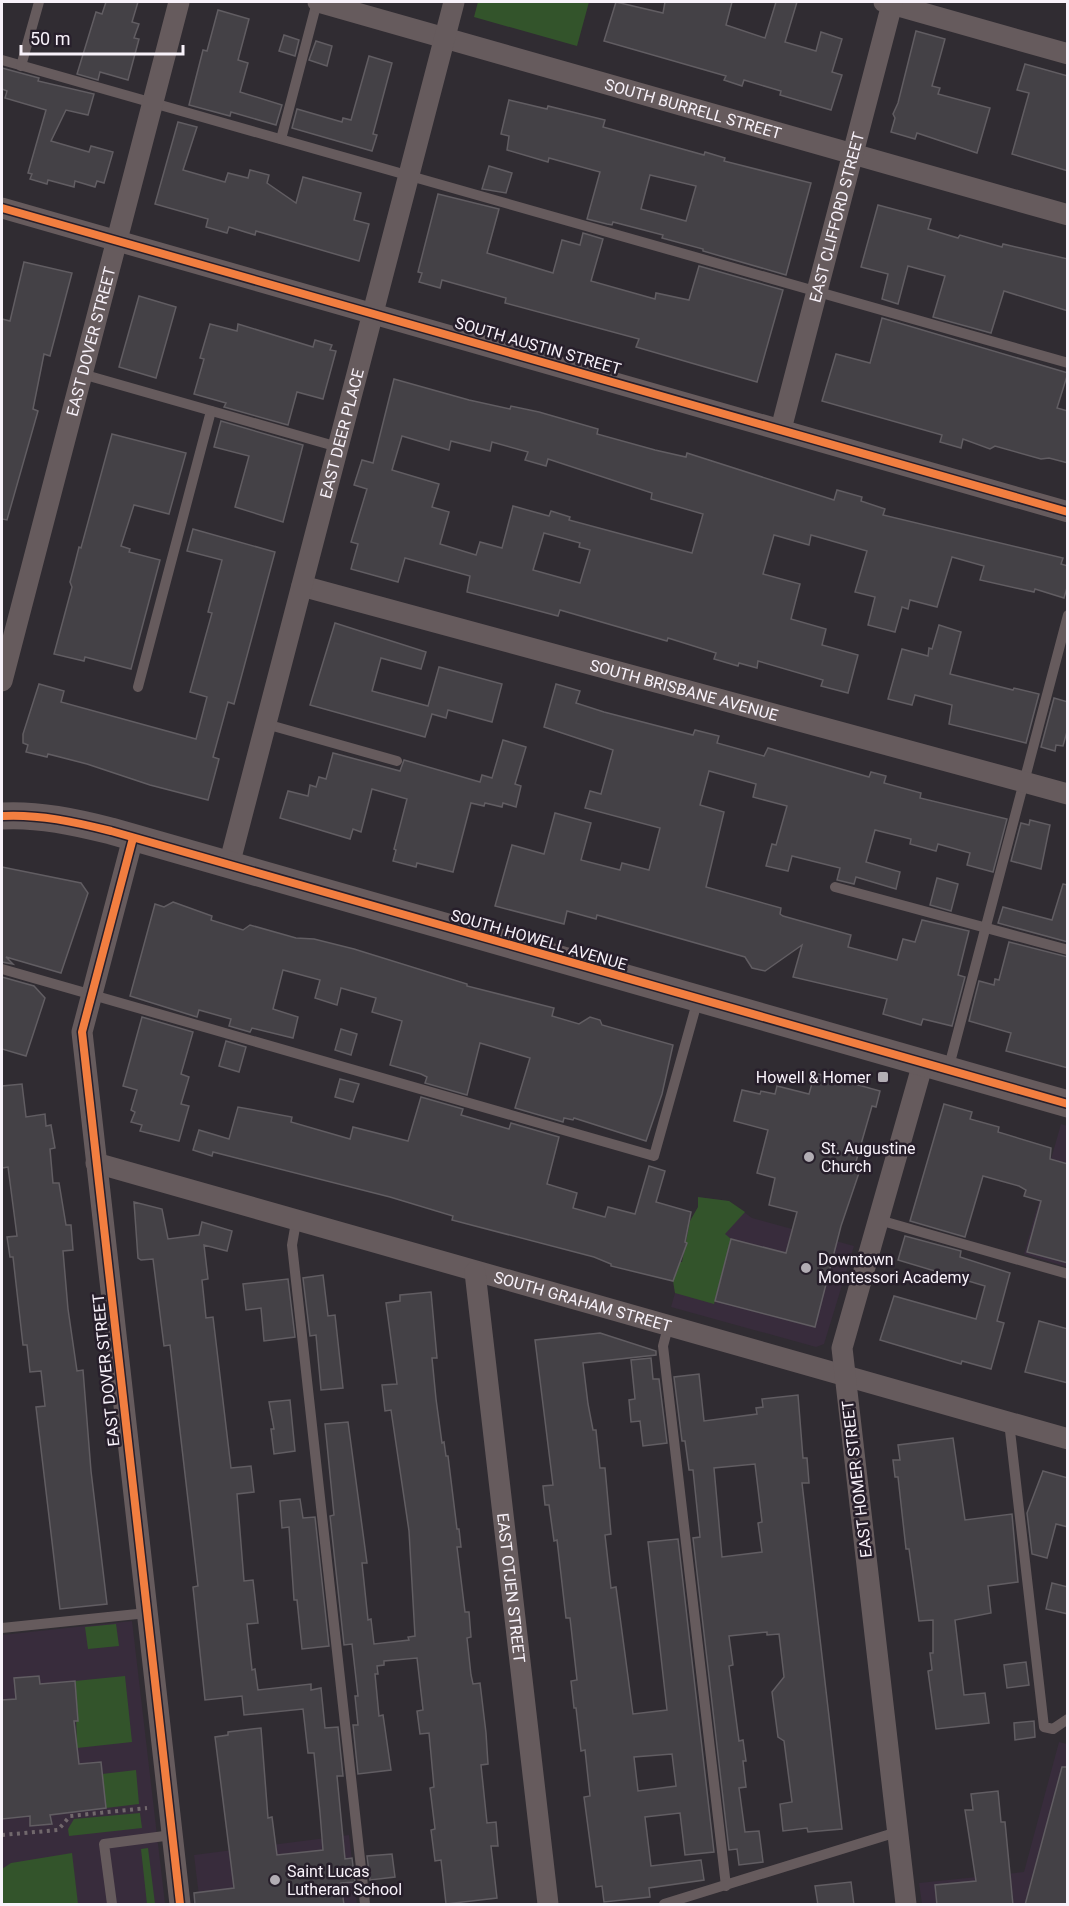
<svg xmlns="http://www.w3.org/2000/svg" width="1069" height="1906" font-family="Roboto,sans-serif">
<rect width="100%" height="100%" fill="#302c32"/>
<!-- built -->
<g fill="#382c3c">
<polygon points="1061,1124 1067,1126 1067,1267 1024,1254"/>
<polygon points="698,1197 729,1201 752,1218 854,1246 824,1344 816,1347 671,1307 675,1293 673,1281 678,1262 682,1262 690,1221 698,1207"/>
<polygon points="132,1621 165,1904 2,1904 2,1635"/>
<polygon points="1059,1742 1067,1744 1067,1904 922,1904 919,1883 1024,1872"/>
<polygon points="349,1835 357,1904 200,1904 194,1855"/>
</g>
<!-- green -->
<g fill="#33542b">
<polygon points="478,2 589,2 577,46 474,17"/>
<polygon points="698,1197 729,1201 745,1212 725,1234 731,1239 714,1304 675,1293 673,1281 678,1262 682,1262 690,1221 698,1207"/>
<polygon points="116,1624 119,1646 88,1649 85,1627"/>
<polygon points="125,1676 132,1742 77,1748 75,1681"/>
<polygon points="136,1770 139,1804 106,1808 102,1774"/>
<polygon points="140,1813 142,1828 69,1836 68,1829 74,1819"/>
<polygon points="148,1848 155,1904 147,1904 141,1849"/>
<polygon points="72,1853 78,1904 2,1904 2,1869 11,1863"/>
</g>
<!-- building -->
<g fill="#444146" stroke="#615d62" stroke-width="1.5" fill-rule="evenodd">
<polygon points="106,2 138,2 132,22 139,24 134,38 139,39 128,80 100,72 98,80 77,74 96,12 102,14"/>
<polygon points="616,2 663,13 665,2 732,2 726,25 765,38 776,2 797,2 785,42 816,51 821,32 842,39 832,72 842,75 831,110 780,95 781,91 744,80 742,86 724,80 726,76 604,41"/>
<polygon points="218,10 249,19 238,60 248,63 240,92 282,105 276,125 231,112 230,116 189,105 203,50 207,51"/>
<polygon points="916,31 945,39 932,86 940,88 938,94 990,108 977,153 917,133 915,139 891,132 895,118 893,114 898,103"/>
<polygon points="284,35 299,40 295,56 279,51"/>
<polygon points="316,41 332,46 327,66 309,60"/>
<polygon points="369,56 392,63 373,134 377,135 372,151 292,128 297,109 342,122 343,118 351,120"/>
<polygon points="1025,64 1068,76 1068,171 1012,154 1029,93 1017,90"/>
<polygon points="2,68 39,78 38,81 94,94 88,115 66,110 51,141 89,152 91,146 113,152 104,183 97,181 95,187 75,181 74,187 48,180 47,184 30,179 32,174 28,173 46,110 5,98 7,91 2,89"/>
<path d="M 509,100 L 547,109 L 548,106 L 605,120 L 603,127 L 704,155 L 705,152 L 725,158 L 724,161 L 811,183 L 786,275 L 703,251 L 703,249 L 662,238 L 663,235 L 613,222 L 612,225 L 607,224 L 587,219 L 600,172 L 549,158 L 548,162 L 507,150 L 509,136 L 501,134 ZM 650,175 L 696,186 L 686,221 L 641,209 Z"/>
<polygon points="178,122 197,127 183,170 225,182 228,173 248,178 250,170 269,175 267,183 296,203 303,177 361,193 354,220 369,224 359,261 256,231 255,235 229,227 227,233 206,227 208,219 155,204"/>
<polygon points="489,166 512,173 506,193 482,189"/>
<polygon points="438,194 499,209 487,253 553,273 562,240 580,245 583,233 603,239 591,281 655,299 656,293 689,300 699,266 783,290 757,382 636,347 639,339 505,303 506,298 442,280 440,288 419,282 422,273 418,272"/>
<polygon points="878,205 931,219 928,229 958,238 960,235 1002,247 1003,244 1068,259 1068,311 1004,291 991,333 933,317 945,276 908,266 898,304 882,299 888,274 861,267"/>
<polygon points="24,262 72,273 50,356 44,354 33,409 38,411 7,520 2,519 2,319 10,321"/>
<polygon points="139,296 176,307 156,378 119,367"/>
<polygon points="882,318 1068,373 1057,408 1068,411 1068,463 1049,458 1041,459 995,446 990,449 963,439 961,448 940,442 942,435 822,401 836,354 870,363"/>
<polygon points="210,324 237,331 238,324 313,347 315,340 332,345 330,350 336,351 323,399 297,392 288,425 224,407 226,403 194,394 204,359 200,358"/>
<path d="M 394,379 L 469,400 L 510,409 L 511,406 L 539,412 L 598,429 L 597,434 L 655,450 L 686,457 L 687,453 L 834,500 L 837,490 L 862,497 L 861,501 L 885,509 L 883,515 L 1063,558 L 1061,564 L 1068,566 L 1068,584 L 1064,598 L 1035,589 L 1034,592 L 980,580 L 984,566 L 952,557 L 937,607 L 910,600 L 908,609 L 902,607 L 895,632 L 868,625 L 875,597 L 855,592 L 867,551 L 811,535 L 809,545 L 774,535 L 763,574 L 800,584 L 791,619 L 826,629 L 822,645 L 858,655 L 848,693 L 821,686 L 823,680 L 758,661 L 757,668 L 739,663 L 738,666 L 714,659 L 716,653 L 668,638 L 667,641 L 560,610 L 558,616 L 467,592 L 470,576 L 405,558 L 398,582 L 351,569 L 358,544 L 351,542 L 367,489 L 354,485 L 362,460 L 373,463 ZM 402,436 L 449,450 L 451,441 L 490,451 L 492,442 L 528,452 L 525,460 L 546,466 L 548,459 L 652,493 L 651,499 L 703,514 L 692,553 L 569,520 L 570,517 L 551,511 L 549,516 L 513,506 L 502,548 L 480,542 L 476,555 L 440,544 L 449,512 L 432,507 L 439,484 L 392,470 ZM 544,533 L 580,543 L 579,547 L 590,550 L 580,583 L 533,570 Z"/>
<polygon points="221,421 303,445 283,522 235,507 249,456 214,447"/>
<polygon points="112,434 186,453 169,514 134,505 121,546 130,549 129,552 160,560 131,669 85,657 84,661 54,654 72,587 70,582 75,563 79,547 81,548"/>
<polygon points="193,529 275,552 234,704 228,702 213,757 219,759 208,800 150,785 87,764 48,754 47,757 26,752 28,745 23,743 23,734 39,684 64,691 61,702 196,739 207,697 190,692 212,613 208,612 222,560 187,551"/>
<polygon points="335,623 426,652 421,669 381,658 372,691 428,706 439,667 502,684 492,722 448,710 446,718 432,714 425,737 310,705"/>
<polygon points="939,625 961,632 950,674 1013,690 1014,688 1039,694 1026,743 949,724 952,705 915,695 912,705 888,699 902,649 928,656 929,648 932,649"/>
<polygon points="556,684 580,691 576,703 604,712 693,735 695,730 719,736 717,743 764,756 768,748 869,777 871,772 886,776 884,783 921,793 920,798 1007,819 993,872 967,865 970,853 938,844 936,851 910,844 911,839 875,830 866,862 900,872 896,889 856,877 854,884 837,880 840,868 792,856 788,871 766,866 772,844 776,845 787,806 753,797 756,784 709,771 700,805 724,812 706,887 781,908 780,914 783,916 851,935 848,947 897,960 903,939 915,942 922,920 969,931 958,975 965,977 952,1026 923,1019 921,1025 883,1014 887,999 793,977 802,945 765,971 752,968 745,957 597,915 596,919 567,911 564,924 495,906 512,845 544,854 555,813 591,823 581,860 620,870 622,863 649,870 660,828 585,808 590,791 601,794 613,750 544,727"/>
<polygon points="1054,698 1068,702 1068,728 1063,746 1056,745 1055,751 1041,747"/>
<polygon points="503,740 526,747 515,784 521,786 516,807 503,803 502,807 485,803 484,806 471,803 453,872 417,863 416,867 393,861 396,850 394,849 407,799 372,789 361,832 353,829 350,839 280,818 288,791 308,796 310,785 316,787 319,777 326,779 333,753 400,771 404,760 480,782 482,775 492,778"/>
<polygon points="1030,820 1050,825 1041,869 1011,861 1021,823 1029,825"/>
<polygon points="2,867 81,883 88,893 61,973 6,957 13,964 2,962"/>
<polygon points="937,878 958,884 951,911 930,905"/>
<polygon points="1063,884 1068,885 1068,942 998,923 1003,907 1052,920"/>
<polygon points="173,902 212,916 211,920 243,930 250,925 296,938 314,939 354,949 467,984 467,986 554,1008 552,1016 579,1024 590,1017 600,1020 602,1025 673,1045 662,1094 646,1141 574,1118 573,1120 564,1118 563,1122 515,1108 530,1058 480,1043 467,1095 425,1083 427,1077 421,1074 390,1065 402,1021 372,1012 376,998 341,988 337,1005 315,998 320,980 283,970 273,1009 298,1017 293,1038 252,1028 250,1032 229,1026 231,1019 199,1010 197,1017 130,996 155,904 164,907"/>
<polygon points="1009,942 1068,957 1068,1068 1006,1051 1011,1033 969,1021 979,981 994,985 995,979 999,980"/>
<polygon points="2,977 34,986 45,998 26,1056 2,1049"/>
<polygon points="142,1017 193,1032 181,1074 189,1077 181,1104 189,1106 179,1141 140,1131 142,1125 131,1122 135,1112 131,1110 137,1090 123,1086"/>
<polygon points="341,1029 357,1034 351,1055 335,1050"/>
<polygon points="226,1041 246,1047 239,1072 219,1066"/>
<polygon points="815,1073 880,1091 876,1107 872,1106 855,1165 861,1167 841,1226 815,1327 715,1301 731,1239 786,1253 797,1212 769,1205 775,1178 757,1173 768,1130 734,1121 742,1090 760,1094 761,1091 775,1094 777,1086 809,1094"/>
<polygon points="340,1079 359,1084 353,1102 335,1097"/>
<polygon points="22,1084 26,1117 45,1114 46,1126 51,1125 55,1148 50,1149 53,1183 59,1183 66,1225 71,1225 73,1250 63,1251 68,1309 77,1371 83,1370 91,1471 107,1604 60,1609 36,1407 45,1406 41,1371 30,1372 27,1345 23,1345 13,1257 10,1257 7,1237 17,1236 8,1167 2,1168 2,1086"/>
<polygon points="421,1097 463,1109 461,1115 509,1129 511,1123 559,1137 547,1184 577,1193 573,1208 605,1217 608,1207 635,1214 649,1166 665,1171 656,1202 691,1212 685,1242 687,1243 673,1281 611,1266 611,1264 594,1257 452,1220 453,1216 390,1197 213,1152 212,1156 193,1150 199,1130 229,1139 238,1107 292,1117 291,1122 350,1139 353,1127 408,1141"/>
<polygon points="944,1104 972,1112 970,1119 999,1127 998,1132 1051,1148 1050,1159 1068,1164 1068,1263 1027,1252 1041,1201 1024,1196 1026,1190 1019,1186 983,1176 965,1237 910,1221"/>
<polygon points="134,1202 162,1209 168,1239 199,1235 202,1222 232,1231 227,1251 204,1245 208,1279 202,1280 206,1318 213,1317 231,1468 251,1466 254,1492 237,1494 244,1581 253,1580 258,1623 247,1624 252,1670 255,1669 258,1690 311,1684 311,1690 321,1688 325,1728 338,1727 343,1776 337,1776 345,1859 352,1858 355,1882 341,1883 344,1905 195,1905 194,1893 234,1888 215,1737 228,1735 228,1732 261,1728 268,1818 272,1817 277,1855 323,1850 320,1813 314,1753 308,1753 303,1709 244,1715 242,1696 205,1700 193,1587 198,1586 170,1345 164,1346 153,1259 141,1260 138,1258"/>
<polygon points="905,1236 961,1251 960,1257 1010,1273 997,1321 1004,1323 991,1369 962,1361 961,1364 880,1340 894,1296 976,1319 985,1286 898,1260"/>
<polygon points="323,1275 328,1316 335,1315 343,1388 321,1390 316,1335 310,1336 303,1278"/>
<polygon points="288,1279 295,1337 264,1341 261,1308 246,1310 243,1284"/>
<polygon points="431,1292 437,1358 432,1358 436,1399 442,1443 444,1442 446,1456 448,1456 457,1529 459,1529 461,1547 457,1547 465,1612 469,1612 471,1637 467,1638 471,1675 473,1684 480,1683 486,1733 488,1764 481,1765 487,1823 496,1822 498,1846 491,1846 497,1898 446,1904 441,1860 435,1861 431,1830 435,1829 430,1788 434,1787 429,1733 420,1734 417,1711 423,1710 417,1658 384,1661 384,1665 377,1666 378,1674 375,1674 379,1716 383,1715 391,1770 358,1774 353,1725 358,1725 355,1696 358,1696 352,1644 344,1645 330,1516 334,1515 325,1424 348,1422 367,1563 362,1563 368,1620 371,1619 374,1644 409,1640 408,1637 415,1636 409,1531 391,1410 385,1411 382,1385 397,1384 386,1303 400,1301 400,1295"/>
<polygon points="1039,1321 1068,1329 1068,1383 1025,1372"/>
<path d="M 600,1333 L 656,1351 L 656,1355 L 583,1363 L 588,1404 L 593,1430 L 596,1430 L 600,1468 L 605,1468 L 611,1534 L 605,1535 L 611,1588 L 616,1587 L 633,1714 L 667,1710 L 648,1542 L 678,1539 L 714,1852 L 685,1855 L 680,1813 L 645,1817 L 651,1866 L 701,1860 L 704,1880 L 649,1888 L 650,1897 L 604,1902 L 602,1886 L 596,1887 L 584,1797 L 590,1796 L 585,1750 L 581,1751 L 576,1708 L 574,1708 L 571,1681 L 577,1680 L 570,1618 L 566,1618 L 557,1540 L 554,1541 L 549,1505 L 545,1505 L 543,1486 L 553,1485 L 535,1340 ZM 672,1754 L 676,1786 L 638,1791 L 634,1757 Z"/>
<polygon points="651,1358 653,1379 659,1379 667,1443 643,1446 640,1421 631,1422 629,1400 635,1399 631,1360"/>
<path d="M 699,1374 L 704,1421 L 757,1414 L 756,1408 L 763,1407 L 762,1399 L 798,1395 L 803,1458 L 807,1458 L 809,1483 L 802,1483 L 842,1829 L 808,1832 L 807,1828 L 783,1831 L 780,1804 L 792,1802 L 784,1741 L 778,1737 L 772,1692 L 784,1677 L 779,1634 L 767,1635 L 767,1632 L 729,1636 L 733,1665 L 729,1666 L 739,1741 L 743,1740 L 746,1761 L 743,1761 L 746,1787 L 739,1788 L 745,1832 L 759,1831 L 763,1862 L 739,1865 L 737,1849 L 729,1850 L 693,1538 L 700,1537 L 693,1470 L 689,1470 L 685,1441 L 682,1441 L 674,1377 ZM 755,1464 L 762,1522 L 758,1523 L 762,1552 L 722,1557 L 714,1468 Z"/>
<polygon points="290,1400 295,1451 274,1454 271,1429 274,1429 269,1402"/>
<polygon points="953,1438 965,1520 1012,1514 1018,1582 988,1586 991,1613 955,1620 964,1695 985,1693 989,1723 936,1729 928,1671 932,1670 930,1653 933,1653 933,1620 919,1621 909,1549 906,1549 898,1477 895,1477 893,1460 900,1460 898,1445"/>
<polygon points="1043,1471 1068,1478 1068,1527 1056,1524 1047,1558 1032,1554 1027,1513"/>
<polygon points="300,1499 303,1518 315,1517 329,1646 302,1649 297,1600 294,1600 289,1527 282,1528 280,1501"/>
<polygon points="1052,1583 1068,1587 1068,1614 1046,1609"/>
<polygon points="1026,1662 1029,1685 1007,1688 1004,1665"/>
<polygon points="39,1676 40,1684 75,1681 78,1721 74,1721 79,1764 101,1762 106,1808 50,1815 52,1824 30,1826 30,1816 2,1819 2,1700 16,1699 14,1678"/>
<polygon points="1034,1721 1035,1737 1015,1740 1014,1723"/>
<polygon points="1062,1767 1068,1767 1068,1905 1025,1905"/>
<polygon points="998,1791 1001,1822 1005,1822 1013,1905 937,1905 935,1885 976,1881 965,1810 973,1810 971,1794"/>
<polygon points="392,1854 395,1877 370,1880 367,1856"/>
<polygon points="851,1882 854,1905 818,1905 815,1886"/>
</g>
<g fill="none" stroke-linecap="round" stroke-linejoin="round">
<!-- path -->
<polyline stroke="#71686c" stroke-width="4" stroke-dasharray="3 4.5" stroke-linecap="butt" points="2,1835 58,1830 70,1816 147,1808"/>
<!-- service -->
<g stroke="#665b5d" stroke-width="10">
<polyline points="2,60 1068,363"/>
<polyline points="21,66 39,2"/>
<polyline points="281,139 317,2"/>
<polyline points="82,374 338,447"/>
<polyline points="138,687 211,411"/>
<polyline points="266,724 397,761"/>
<polyline points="835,887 1068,950"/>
<polyline points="2,969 654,1156 698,999"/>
<polyline points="948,1070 1068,615"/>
<polyline points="879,1220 1068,1274"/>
<polyline points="296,1222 292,1245 365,1904"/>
<polyline points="668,1327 663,1346 726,1886"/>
<polyline points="1009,1422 1044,1727 1053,1729 1068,1719"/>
<polyline points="2,1628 147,1613"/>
<polyline points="112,1904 104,1844 172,1835"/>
<polyline points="664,1904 897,1832"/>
</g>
<!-- minor -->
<g stroke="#665b5d" stroke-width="21">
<path id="s1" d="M 318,2 L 1068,215"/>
<polyline points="884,2 1068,54"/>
<polyline points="2,208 1068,512"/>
<path id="s2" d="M 781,429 L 892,4"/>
<path id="s3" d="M 302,586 L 1068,794"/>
<path id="s4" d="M 2,681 L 179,2"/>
<polyline points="133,838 82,1032 180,1904"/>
<path id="s5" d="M 229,865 L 454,2"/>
<path id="s6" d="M 96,1163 L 1068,1439"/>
<path id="s7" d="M 475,1272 L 548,1904"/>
<polyline points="906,1904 842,1348 923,1063"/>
</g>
<!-- tertiary -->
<path stroke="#665b5d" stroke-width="27" d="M 2,816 C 39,814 75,822 111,831 L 1068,1104"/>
<!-- cycleway casing -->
<g stroke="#271f2b" stroke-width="11">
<g id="cycleway">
<polyline points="2,208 1068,512"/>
<path d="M 2,816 C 39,814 75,822 111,831 L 1068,1104"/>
<polyline points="133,838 82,1032 180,1904"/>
</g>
</g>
<!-- cycleway -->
<use href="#cycleway" stroke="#f27e40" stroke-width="8"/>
</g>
<!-- markers -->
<g fill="#b2adb4" stroke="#271f2b" stroke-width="2">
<rect x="877" y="1071" width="12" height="12" rx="3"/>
<circle cx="809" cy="1157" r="6"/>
<circle cx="806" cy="1268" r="6"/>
<circle cx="275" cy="1880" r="6"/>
</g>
<g text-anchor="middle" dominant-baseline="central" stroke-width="5" stroke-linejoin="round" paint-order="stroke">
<!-- street labels -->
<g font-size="16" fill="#f8f2fa" stroke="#271f2b">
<text stroke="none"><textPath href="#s1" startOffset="390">SOUTH BURRELL STREET</textPath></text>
<text stroke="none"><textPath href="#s2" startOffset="219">EAST CLIFFORD STREET</textPath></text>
<text stroke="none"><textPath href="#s4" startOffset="351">EAST DOVER STREET</textPath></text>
<text transform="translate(538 346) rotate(16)">SOUTH AUSTIN STREET</text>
<text stroke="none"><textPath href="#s5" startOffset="446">EAST DEER PLACE</textPath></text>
<text stroke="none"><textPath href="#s3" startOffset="396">SOUTH BRISBANE AVENUE</textPath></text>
<text transform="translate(539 940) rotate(16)">SOUTH HOWELL AVENUE</text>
<text stroke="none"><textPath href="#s6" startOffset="506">SOUTH GRAHAM STREET</textPath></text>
<text transform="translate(106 1370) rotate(-96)">EAST DOVER STREET</text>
<text transform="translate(857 1479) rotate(-97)">EAST HOMER STREET</text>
<text stroke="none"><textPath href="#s7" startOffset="318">EAST OTJEN STREET</textPath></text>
</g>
<!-- poi labels -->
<g font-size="16" fill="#f8f2fa" stroke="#271f2b" text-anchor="start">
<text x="871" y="1077" text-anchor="end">Howell &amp; Homer</text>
<text x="821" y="1148">St. Augustine<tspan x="821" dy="18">Church</tspan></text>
<text x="818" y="1259">Downtown<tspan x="818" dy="18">Montessori Academy</tspan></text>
<text x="287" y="1871">Saint Lucas<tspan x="287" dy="18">Lutheran School</tspan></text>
</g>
</g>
<!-- border -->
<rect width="1069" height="1906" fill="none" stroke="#f8f2fa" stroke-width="6"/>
<!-- scale -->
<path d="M21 45v9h162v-9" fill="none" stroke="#f8f2fa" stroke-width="3"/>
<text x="30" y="45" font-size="18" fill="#f8f2fa" stroke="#271f2b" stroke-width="4.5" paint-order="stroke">50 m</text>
</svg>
